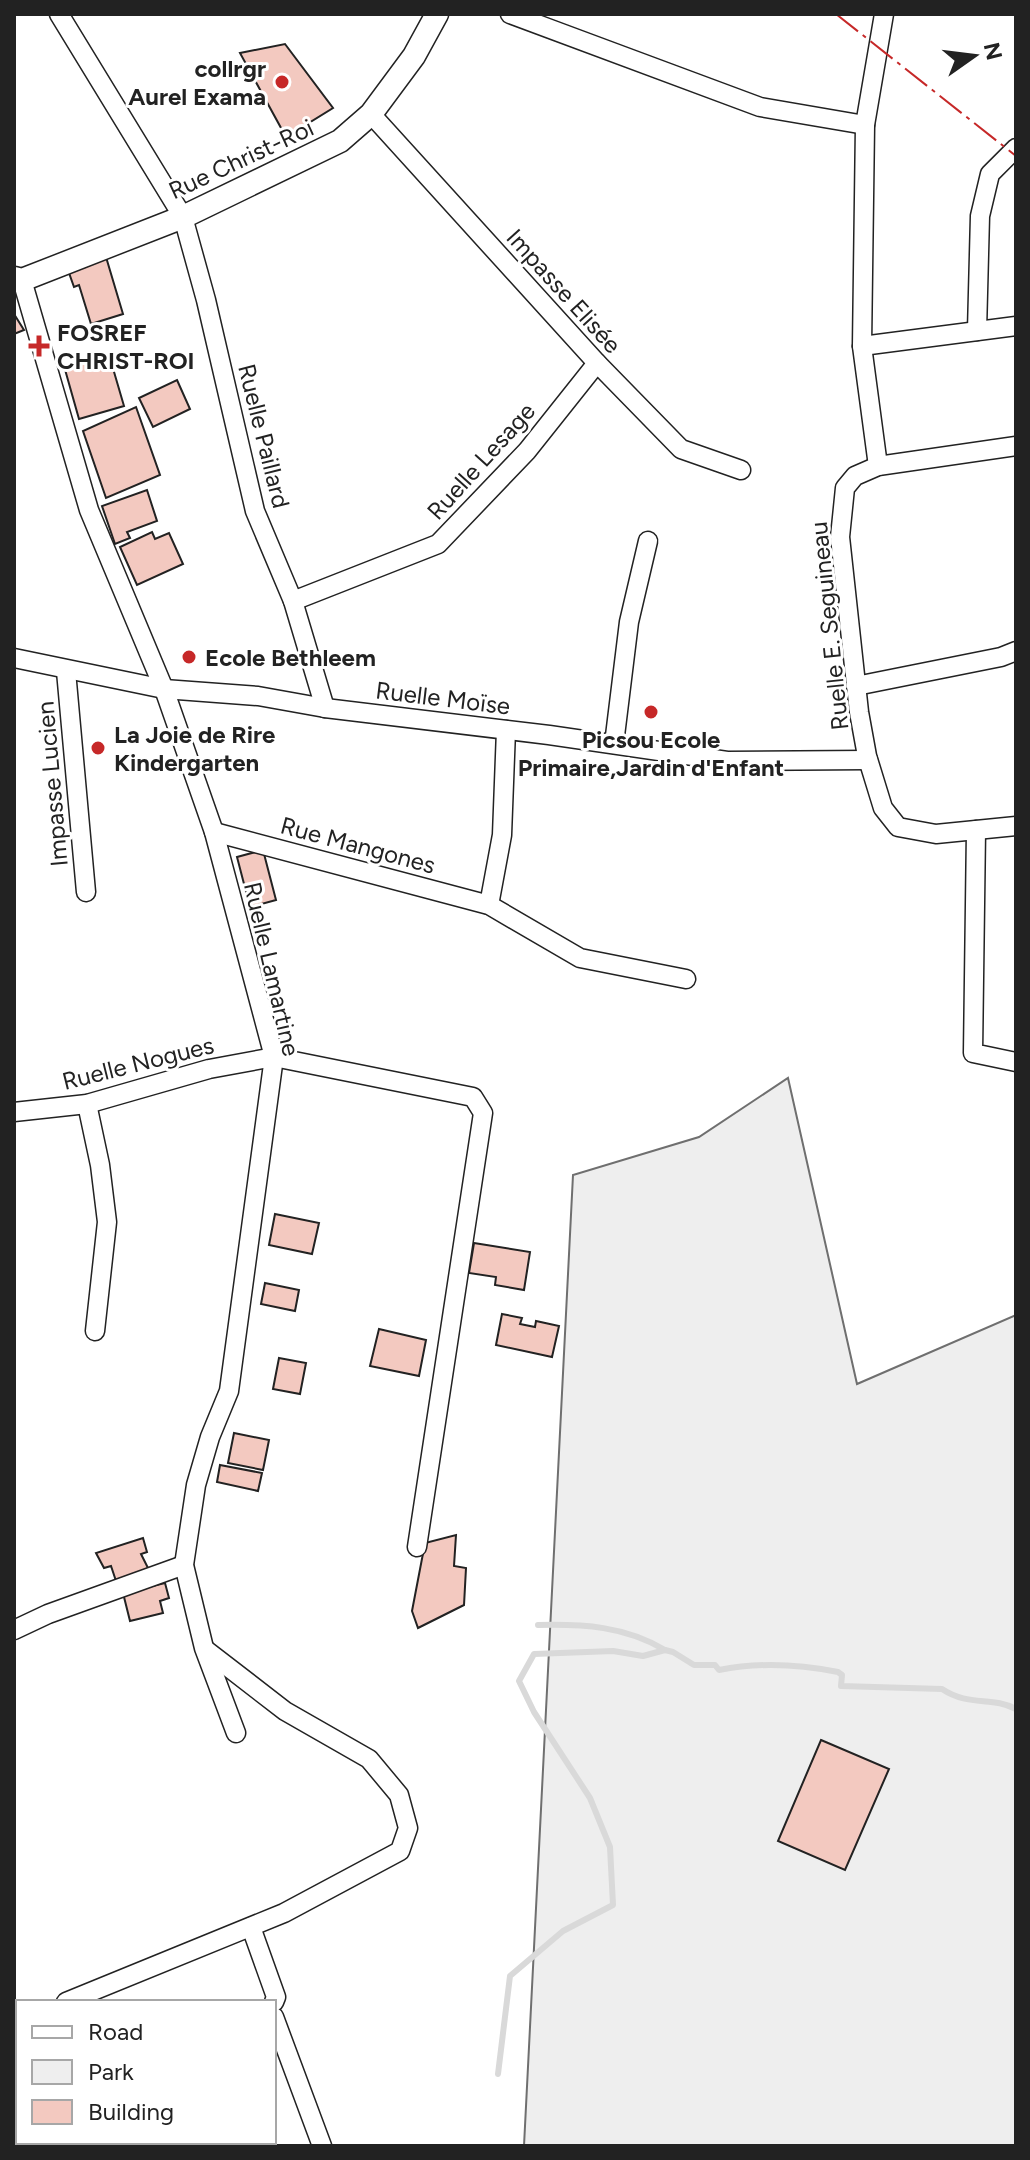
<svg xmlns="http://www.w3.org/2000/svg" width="1030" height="2160" font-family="Figtree,sans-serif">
<rect width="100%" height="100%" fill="#fff"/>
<!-- green -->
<polygon fill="#eee" stroke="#6f6f6f" stroke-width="2" points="788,1078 857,1384 1016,1315 1016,2146 524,2146 573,1175 699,1137"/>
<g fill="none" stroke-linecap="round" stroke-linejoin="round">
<!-- stream -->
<g stroke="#d9d9d9" stroke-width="6">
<path d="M 538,1625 C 583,1624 625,1626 665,1650"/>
<path d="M 498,2074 L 510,1976 L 563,1931 L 613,1905 L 610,1847 L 590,1798 L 534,1712 L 519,1681 L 534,1654 L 613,1651 L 643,1656 L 665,1650 L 673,1652 L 694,1665 L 715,1665 L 719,1670 C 759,1662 798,1664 838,1672 L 842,1675 L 841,1686 L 942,1689 C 969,1707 992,1696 1016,1709"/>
</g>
</g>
<!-- building -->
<g fill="#f3c9c0" stroke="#222" stroke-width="2">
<polygon points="285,44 333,108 286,137 240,53"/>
<polygon points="106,257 123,314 91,324 79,285 74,287 68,270"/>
<polygon points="14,314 24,330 14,334"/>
<polygon points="99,356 103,368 112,365 124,406 79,419 64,366"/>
<polygon points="177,380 190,409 153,427 139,398"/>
<polygon points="136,407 160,475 106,498 83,431"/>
<polygon points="147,490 157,521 127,532 130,538 115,544 102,506"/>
<polygon points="152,532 155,539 169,533 183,564 137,585 120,547"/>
<polygon points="263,850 276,900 250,907 237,857"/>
<polygon points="275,1214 319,1223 312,1254 269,1245"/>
<polygon points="474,1243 530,1252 524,1290 495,1285 496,1277 469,1273"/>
<polygon points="265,1283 299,1290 295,1311 261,1304"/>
<polygon points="502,1314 522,1318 520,1324 535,1327 536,1321 559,1326 552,1357 496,1345"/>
<polygon points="379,1329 426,1340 419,1376 370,1366"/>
<polygon points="279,1358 306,1363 300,1394 273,1389"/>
<polygon points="234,1433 269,1440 263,1470 228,1463"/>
<polygon points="220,1465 262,1473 258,1491 217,1482"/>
<polygon points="456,1535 454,1566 466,1568 464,1605 418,1628 412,1611 425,1543"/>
<polygon points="143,1538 147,1552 141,1554 149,1570 117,1584 111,1566 104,1568 96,1553"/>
<polygon points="165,1583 169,1598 160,1601 163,1613 130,1621 123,1593"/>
<polygon points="821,1740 889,1769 845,1870 778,1841"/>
</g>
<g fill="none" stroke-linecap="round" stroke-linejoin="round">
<!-- minor casing -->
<g stroke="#222" stroke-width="21">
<g id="minor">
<polyline points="59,14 183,217 206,300 255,511 293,601 325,708"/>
<polyline points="510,14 760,107 865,125"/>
<polyline points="371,114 597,363 681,449 741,470"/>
<polyline points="22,280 89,510 164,689 214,832 274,1057 229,1391 210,1437 196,1485 184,1565 204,1648 236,1733"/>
<polyline points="977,331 980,216 990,174 1016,148"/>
<polyline points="862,346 1016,326"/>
<polyline points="1016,446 878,466 855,476 845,488 840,537 859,712 867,756 883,808 898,827 936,834 1016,826"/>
<polyline points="878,466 862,346 865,125 884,14"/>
<polyline points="293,601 438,544 527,451 597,363"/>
<polyline points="14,658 164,689 258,696 325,708 549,735 727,761 868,760"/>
<polyline points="66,671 86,892"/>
<polyline points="856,686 1001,657 1016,651"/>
<polyline points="614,744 629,622 648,541"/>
<polyline points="976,830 973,1053 1016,1062"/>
<polyline points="214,832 489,905 580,958 686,979"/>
<polyline points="489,905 502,835 506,730"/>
<polyline points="87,1104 100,1165 107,1222 95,1331"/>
<polyline points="14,1112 87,1104 209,1069 274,1057 473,1097 483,1113 417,1547"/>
<polyline points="14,1630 48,1614 184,1565"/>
<polyline points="251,1927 276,1997 274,2002"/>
<polyline points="66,2002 284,1913 400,1851 408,1828 399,1795 369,1759 285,1711 206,1650"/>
<polyline points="14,2015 18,2015"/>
<polyline points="274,2017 322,2146"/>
</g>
</g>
<!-- tertiary casing -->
<g stroke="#222" stroke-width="25">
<polyline id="tertiary" points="14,278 22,280 183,217 340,141 371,114 414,56 437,14"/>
</g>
<!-- minor -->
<use href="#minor" stroke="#fff" stroke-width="18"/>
<!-- tertiary -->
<use href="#tertiary" stroke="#fff" stroke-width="22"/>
<!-- power -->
<polyline stroke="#c62828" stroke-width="2" stroke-dasharray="28 6 4 6" stroke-linecap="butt" points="836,14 1016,156"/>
</g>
<!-- markers -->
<g fill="#c62828" stroke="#fff" stroke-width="3">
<circle cx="282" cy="82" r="8"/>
<path d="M35 334h8v8h8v8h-8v8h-8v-8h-8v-8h8z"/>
<circle cx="189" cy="657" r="8"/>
<circle cx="651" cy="712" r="8"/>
<circle cx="98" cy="748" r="8"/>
</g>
<g text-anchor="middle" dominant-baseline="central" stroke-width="6" stroke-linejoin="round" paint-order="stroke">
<!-- poi labels -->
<g font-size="24" font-weight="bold" fill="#222" stroke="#fff" text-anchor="start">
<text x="266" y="68" text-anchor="end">collrgr<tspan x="266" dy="28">Aurel Exama</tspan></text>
<text x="57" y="332">FOSREF<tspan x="57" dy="28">CHRIST-ROI</tspan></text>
<text x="205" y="657">Ecole Bethleem</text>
<text x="114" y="734">La Joie de Rire<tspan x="114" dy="28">Kindergarten</tspan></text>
<text x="651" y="739" text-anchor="middle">Picsou Ecole<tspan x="651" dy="28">Primaire,Jardin d'Enfant</tspan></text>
</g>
<!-- street labels -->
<g font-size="24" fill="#222" stroke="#fff">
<text transform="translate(241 159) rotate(-25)">Rue Christ-Roi</text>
<text transform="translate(564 291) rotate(48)">Impasse Elisée</text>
<text transform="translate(264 436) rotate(76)">Ruelle Paillard</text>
<text transform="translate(481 461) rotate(-48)">Ruelle Lesage</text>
<text transform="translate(829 626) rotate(-96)">Ruelle E. Seguineau</text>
<text transform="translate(443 698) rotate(7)">Ruelle Moïse</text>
<text transform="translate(52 784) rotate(-95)">Impasse Lucien</text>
<text transform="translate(358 845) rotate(15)">Rue Mangones</text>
<text transform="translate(272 969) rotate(77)">Ruelle Lamartine</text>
<text transform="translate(138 1063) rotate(-14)">Ruelle Nogues</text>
</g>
</g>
<!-- border -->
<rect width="1030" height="2160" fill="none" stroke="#222222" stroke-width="32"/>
<!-- legend -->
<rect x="16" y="2000" width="260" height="144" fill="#ffffff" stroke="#a7a7a7" stroke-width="2"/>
<rect x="32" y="2026" width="40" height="12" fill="#ffffff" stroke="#a7a7a7" stroke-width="2"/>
<text x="88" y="2040" font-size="24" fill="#222222">Road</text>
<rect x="32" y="2060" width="40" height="24" fill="#eeeeee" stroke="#a7a7a7" stroke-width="2"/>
<text x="88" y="2080" font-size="24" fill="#222222">Park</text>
<rect x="32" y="2100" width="40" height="24" fill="#f3c9c0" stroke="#a7a7a7" stroke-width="2"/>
<text x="88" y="2120" font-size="24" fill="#222222">Building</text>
<!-- north arrow -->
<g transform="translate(974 56) rotate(76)" stroke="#ffffff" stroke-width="6" paint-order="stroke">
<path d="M0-6L14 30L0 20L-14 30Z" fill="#222222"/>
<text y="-12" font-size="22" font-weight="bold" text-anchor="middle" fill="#222222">N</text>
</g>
</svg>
